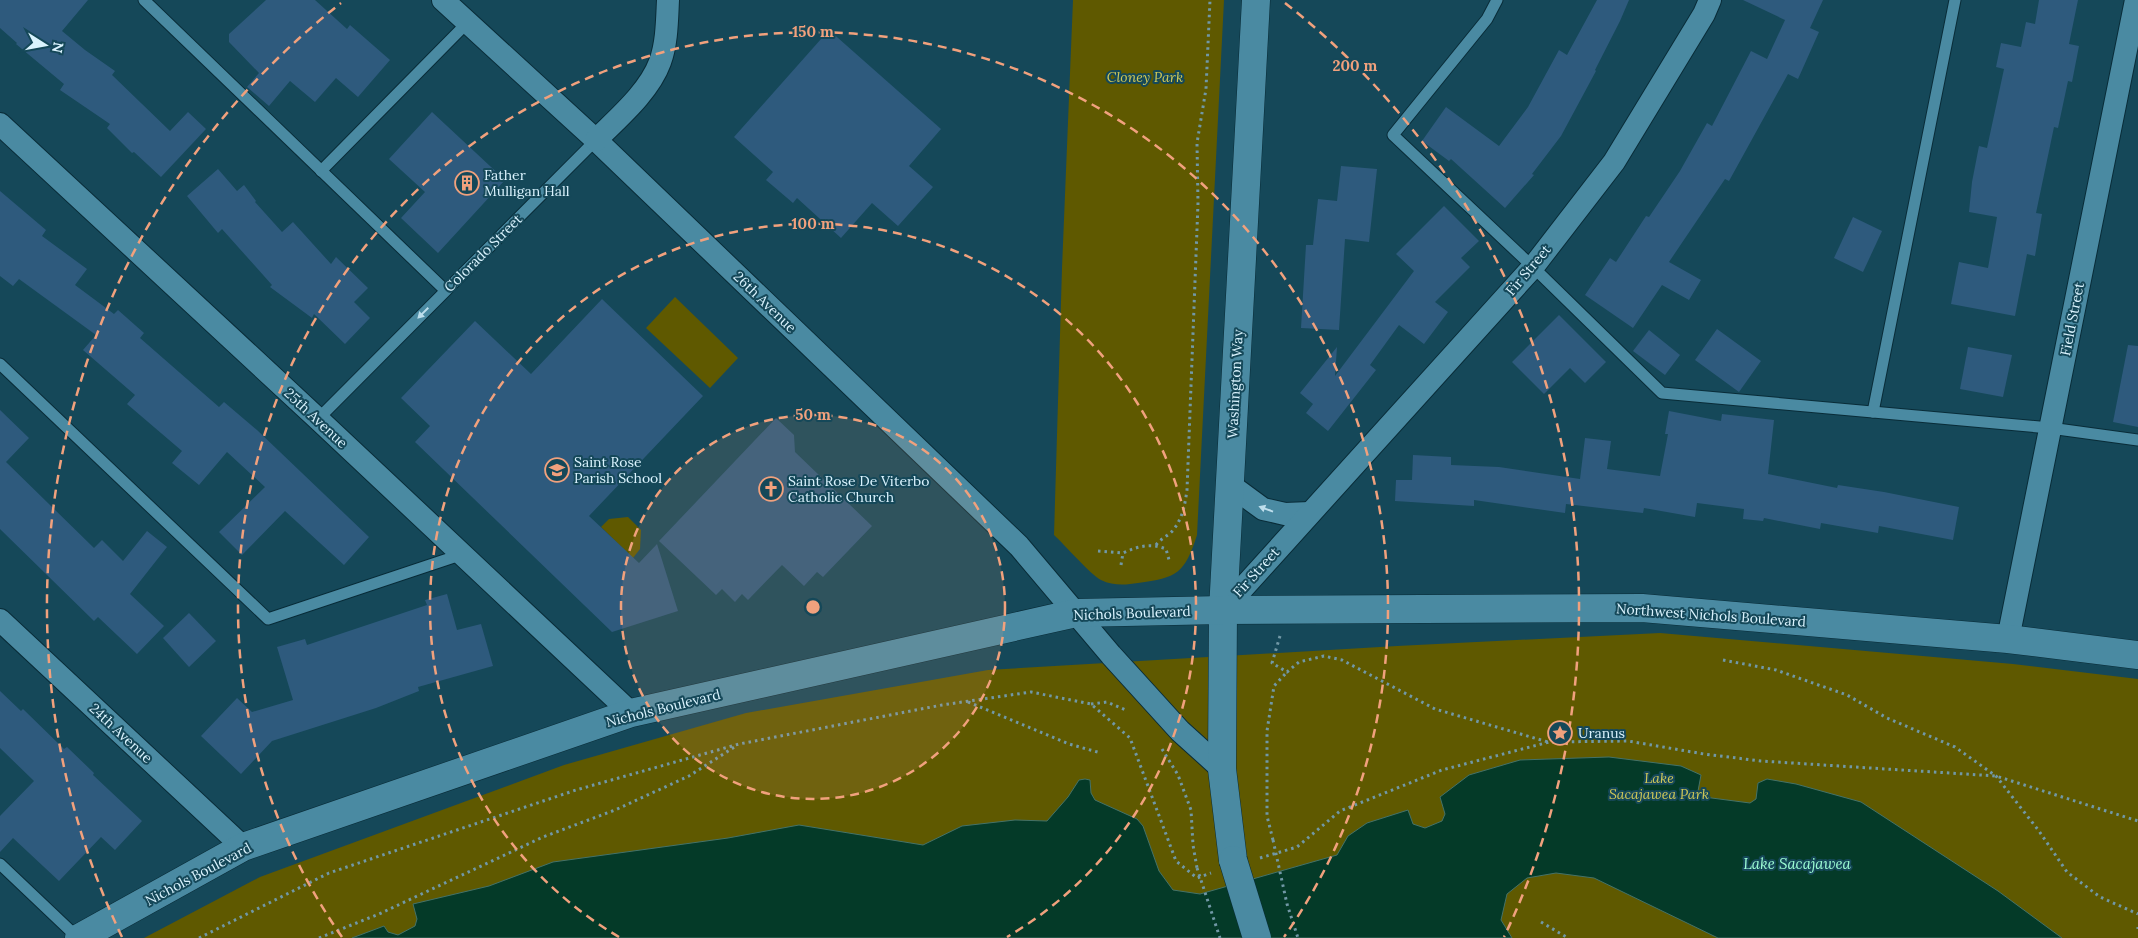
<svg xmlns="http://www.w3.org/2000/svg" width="2138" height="938" font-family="Lora,serif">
<rect width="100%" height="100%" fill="#154859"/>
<!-- green -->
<g fill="#5f5900">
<path d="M 1073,0 L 1224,0 L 1197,535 C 1185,573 1177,578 1138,583 C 1126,585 1113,586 1101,580 C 1091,575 1064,544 1054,535 L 1062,268 Z"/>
<polygon points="675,297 738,358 710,388 646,328"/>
<polygon points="628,517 641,530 640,549 633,558 601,527 609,519"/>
<polygon points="1660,633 2013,664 2138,679 2138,938 144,938 260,877 564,765 746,713 988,670 1397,646"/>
</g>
<!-- water -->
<polygon fill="#043a28" stroke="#447268" points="1609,757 1681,766 1701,775 1698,791 1704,797 1750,803 1756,799 1758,783 1767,779 1796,784 1861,802 1998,891 2062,938 1718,938 1594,878 1556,873 1527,878 1507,894 1501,920 1512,938 352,938 384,926 388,932 398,935 415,926 417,919 413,904 489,886 553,862 728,838 799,825 923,845 962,826 1015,820 1047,821 1068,797 1079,780 1085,779 1090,780 1091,793 1095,800 1137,819 1143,826 1159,871 1173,890 1200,894 1337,855 1348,836 1367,823 1408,810 1413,824 1425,828 1442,821 1445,814 1440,797 1469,775 1520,760"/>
<!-- building -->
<g fill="#2e5a7d">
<polygon points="0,0 88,0 62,31 85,50 115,71 112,75 170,131 188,112 206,129 161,177 134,152 132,153 107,128 110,124 60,90 64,84 16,44 17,43 0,28"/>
<polygon points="266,0 315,0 347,29 350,25 390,60 358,97 336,78 315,102 290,81 269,106 247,87 259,73 229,42 229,34"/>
<polygon points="1597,0 1629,0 1620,21 1595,70 1596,71 1561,136 1532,174 1534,175 1505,208 1451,159 1449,161 1422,141 1446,107 1499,146 1528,107 1559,50 1567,55"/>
<polygon points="1743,0 1823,0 1810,28 1819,32 1798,79 1788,74 1729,181 1725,179 1669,262 1701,280 1689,300 1662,285 1633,328 1585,295 1610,258 1616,262 1646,216 1649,217 1680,171 1707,123 1712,126 1751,51 1767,59 1785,20"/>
<polygon points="2039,0 2078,0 2069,44 2079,46 2072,82 2068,81 2058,128 2054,127 2036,213 2042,214 2035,256 2027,254 2015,316 1951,304 1959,262 1988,268 1997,217 1969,212 1972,182 1979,146 1987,148 2004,69 1996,67 2001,43 2021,47 2026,22 2035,24"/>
<polygon points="829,30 941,129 909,166 933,187 898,226 872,203 841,238 797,198 793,203 766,180 773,172 734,137"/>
<polygon points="432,112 505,180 438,253 401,218 425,192 389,159"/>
<polygon points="1341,166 1377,169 1369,242 1345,239 1339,330 1301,328 1306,245 1313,245 1318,199 1337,201"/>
<polygon points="218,169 237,191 244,185 256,201 255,202 282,232 293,222 331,264 336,257 368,288 354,302 370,318 345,344 314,314 312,318 270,287 272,285 222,229 218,233 187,196"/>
<polygon points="0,191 46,230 42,236 87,269 75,285 114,314 118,310 144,333 140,338 219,407 224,402 257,430 369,537 344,565 285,511 242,555 219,532 265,487 227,452 199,485 172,463 182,451 127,404 135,395 83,350 96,335 19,279 13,286 0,276"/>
<polygon points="1444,206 1479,241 1461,258 1470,267 1435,302 1448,312 1424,344 1399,325 1370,365 1376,370 1328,431 1306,413 1313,404 1300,393 1337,347 1335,376 1414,271 1396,254"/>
<polygon points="1853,217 1882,231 1863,272 1834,258"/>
<polygon points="602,299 703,396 589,516 639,563 657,544 678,611 612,632 415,442 430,426 401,398 475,321 531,374"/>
<polygon points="1559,315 1606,362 1585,383 1570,368 1544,394 1512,362"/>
<polygon points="1717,329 1761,361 1739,392 1695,360"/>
<polygon points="1649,330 1680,355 1665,375 1633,351"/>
<polygon points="2128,345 2138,346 2138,427 2113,422"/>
<polygon points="1968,347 2012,355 2003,397 1960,389"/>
<polygon points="0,410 29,438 6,462 94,548 102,540 123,561 147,531 167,547 130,594 164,626 137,654 98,617 94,621 0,529"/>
<polygon points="1669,411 1721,421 1722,414 1774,420 1768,474 1837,488 1838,485 1884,492 1959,507 1953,540 1879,526 1878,533 1821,523 1820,529 1764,518 1763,521 1743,519 1744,509 1697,503 1695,517 1644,508 1643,513 1566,504 1565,513 1474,500 1474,506 1395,501 1396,480 1412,480 1413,455 1451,457 1451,465 1499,467 1580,479 1585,438 1611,441 1607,469 1660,476 1668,434 1665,434"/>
<polygon points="776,418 794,435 795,452 872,526 823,577 817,572 804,586 782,565 748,600 742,594 735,602 722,589 716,595 659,541"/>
<polygon points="447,594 457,630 481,624 493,666 418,687 419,691 376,708 272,741 241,774 201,736 237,698 252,712 293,700 277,647 305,639 307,645 427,605 425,600"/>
<polygon points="189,613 216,641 189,667 163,638"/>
<polygon points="0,691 21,711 23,709 64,749 67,747 94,773 93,775 142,821 115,850 101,837 59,881 13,838 0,852 0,816 34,781 0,748"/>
</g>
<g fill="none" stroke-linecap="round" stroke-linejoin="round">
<!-- service casing -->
<g stroke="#092c38" stroke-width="13">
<g id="service">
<polyline points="144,0 445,290"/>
<polyline points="1497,0 1487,19 1393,135 1533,267 1662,393 2050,428 2138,440"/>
<polyline points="321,171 468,22"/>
<polyline points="0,364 268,619 460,555"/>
<polyline points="1873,412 1955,0"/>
<polyline points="318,419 596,140"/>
<polyline points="0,864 78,938"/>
</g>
</g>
<!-- minor casing -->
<g stroke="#092c38" stroke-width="24">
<g id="minor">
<polyline points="443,0 596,140 1019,546 1111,655 1180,731 1222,769"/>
<polyline points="0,124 318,419 631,713"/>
<path d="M 596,140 C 618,118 649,92 660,62 C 667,43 667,20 668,0"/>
<polyline points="1229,484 1263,509 1285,514 1310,513"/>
<polyline points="1223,610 1533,267 1614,162 1704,14 1710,0"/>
<polyline points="0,620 243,847"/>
<polyline points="2008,639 2136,0"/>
</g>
</g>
<!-- secondary casing -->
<g stroke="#092c38" stroke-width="29">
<g id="secondary">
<polyline points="1233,860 1222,769 1223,610 1256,0"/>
<polyline points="79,938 243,847 631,713 1076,613 1223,610 1642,608 2008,639 2138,655"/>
</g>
</g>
<!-- path -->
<g stroke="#7198a6" stroke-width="3" stroke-dasharray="2.5 4" stroke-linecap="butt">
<path d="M 1156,545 C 1161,538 1170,535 1174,529 C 1183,517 1185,504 1187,490 L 1198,203 L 1197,143 L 1206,89 L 1210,0"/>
<polyline points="1098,551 1123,553"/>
<path d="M 1121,565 L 1123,553 C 1138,546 1151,543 1166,549 L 1169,560"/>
<polyline points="1280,636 1272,663 1287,672 1299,662 1324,656 1342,660 1435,709 1548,742"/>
<polyline points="1723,660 1776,670 1847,695 1887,718 1955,747 1996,776 2039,831 2067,872 2100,897 2138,914"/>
<polyline points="968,702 1069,744 1101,753"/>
<polyline points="1091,704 1107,702 1128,711"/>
<polyline points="1162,749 1178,775 1191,810 1193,845 1197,868"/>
<polyline points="1273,840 1267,816 1267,731 1274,686 1287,672"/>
<polyline points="1260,858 1297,847 1340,811 1442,770 1549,742 1628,741 1704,754 1761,761 1996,776 2138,821"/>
<polyline points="1541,922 1568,938"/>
<polyline points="2138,927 2138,929"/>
<polyline points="199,938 329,873 576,790 739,744 942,705 1031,692 1091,704 1130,738 1176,861 1197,878 1211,873"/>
<polyline points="319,938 379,914 543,837 615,810 689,776 736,746"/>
</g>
<!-- service -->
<use href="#service" stroke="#4a8aa2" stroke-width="11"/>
<!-- minor -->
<use href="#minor" stroke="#4a8aa2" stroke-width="22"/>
<!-- secondary -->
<use href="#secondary" stroke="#4a8aa2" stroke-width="28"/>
<!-- secondary-bridge casing -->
<g stroke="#092c38" stroke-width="29" stroke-linecap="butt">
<polyline id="secondary-bridge" points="1233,860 1257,938"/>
</g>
<!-- path-bridge -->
<g stroke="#7198a6" stroke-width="3" stroke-dasharray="2.5 4" stroke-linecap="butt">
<polyline points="1273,840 1287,904 1298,938"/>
<polyline points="1197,868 1220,938"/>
</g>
<!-- secondary-bridge -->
<use href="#secondary-bridge" stroke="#4a8aa2" stroke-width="28"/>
</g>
<!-- one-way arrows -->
<defs><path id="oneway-solid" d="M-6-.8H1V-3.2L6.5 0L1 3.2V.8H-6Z" transform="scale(1.25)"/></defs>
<g fill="#bddeec">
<use href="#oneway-solid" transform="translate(423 313) rotate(135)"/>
<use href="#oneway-solid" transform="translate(1266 509) rotate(-160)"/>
</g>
<!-- distance rings -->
<circle cx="813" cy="607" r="192" fill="#f1a17d" fill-opacity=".12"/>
<g fill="none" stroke="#f1a17d" stroke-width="2.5" stroke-dasharray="9 6">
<circle cx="813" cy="607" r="192"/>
<path d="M619 937A383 383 0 1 1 1007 937"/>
<path d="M342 937A575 575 0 1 1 1284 937"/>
<path d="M122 937A766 766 0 0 1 341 3M1285 3A766 766 0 0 1 1504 937"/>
</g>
<!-- icons -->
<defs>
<g id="building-ring" transform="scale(1.25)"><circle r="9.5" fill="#154859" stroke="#f1a17d" stroke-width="1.5"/><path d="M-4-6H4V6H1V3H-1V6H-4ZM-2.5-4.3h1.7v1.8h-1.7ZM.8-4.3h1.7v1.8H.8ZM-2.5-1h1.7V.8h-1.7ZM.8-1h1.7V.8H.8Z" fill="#f1a17d"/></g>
<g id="school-ring" transform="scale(1.25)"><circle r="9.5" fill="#154859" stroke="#f1a17d" stroke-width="1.5"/><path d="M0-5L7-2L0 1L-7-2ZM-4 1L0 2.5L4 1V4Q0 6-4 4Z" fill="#f1a17d"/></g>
<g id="church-ring" transform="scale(1.25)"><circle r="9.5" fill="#154859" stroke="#f1a17d" stroke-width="1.5"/><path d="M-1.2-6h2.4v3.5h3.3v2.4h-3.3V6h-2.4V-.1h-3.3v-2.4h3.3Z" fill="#f1a17d"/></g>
<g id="sight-ring" transform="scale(1.25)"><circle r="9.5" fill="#154859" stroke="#f1a17d" stroke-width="1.5"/><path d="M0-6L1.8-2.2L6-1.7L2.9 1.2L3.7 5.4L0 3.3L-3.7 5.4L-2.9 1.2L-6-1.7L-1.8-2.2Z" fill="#f1a17d"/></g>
</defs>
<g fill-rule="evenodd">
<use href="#building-ring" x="467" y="183"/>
<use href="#school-ring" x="557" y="470"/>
<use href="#church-ring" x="771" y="489"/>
<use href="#sight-ring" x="1560" y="733"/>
</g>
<g text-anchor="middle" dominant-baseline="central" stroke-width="4" stroke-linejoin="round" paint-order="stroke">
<!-- park labels -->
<g font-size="14" font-style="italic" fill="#d0c857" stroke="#154859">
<text x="1145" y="77">Cloney Park</text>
<text x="1659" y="778">Lake<tspan x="1659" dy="16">Sacajawea Park</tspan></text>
</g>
<!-- poi labels -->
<g font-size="14" fill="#daf3fe" stroke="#154859" text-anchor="start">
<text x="484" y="175">Father<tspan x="484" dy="16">Mulligan Hall</tspan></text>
<text x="574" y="462">Saint Rose<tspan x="574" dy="16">Parish School</tspan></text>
<text x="788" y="481">Saint Rose De Viterbo<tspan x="788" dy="16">Catholic Church</tspan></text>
<text x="1578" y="733">Uranus</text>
</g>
<!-- street labels -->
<g font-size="14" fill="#daf3fe" stroke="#154859">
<text transform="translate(483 253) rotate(-45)">Colorado Street</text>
<text transform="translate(1528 270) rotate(-50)">Fir Street</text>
<text transform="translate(765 302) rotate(44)">26th Avenue</text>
<text transform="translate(2072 319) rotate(-79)">Field Street</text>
<text transform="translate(1235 384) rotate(-87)">Washington Way</text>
<text transform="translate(316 418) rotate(43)">25th Avenue</text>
<text transform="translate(1256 572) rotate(-48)">Fir Street</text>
<text transform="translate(1132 613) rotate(-2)">Nichols Boulevard</text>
<text transform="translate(1711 615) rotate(4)">Northwest Nichols Boulevard</text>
<text transform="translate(663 708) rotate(-14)">Nichols Boulevard</text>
<text transform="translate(121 733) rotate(43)">24th Avenue</text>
<text transform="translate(198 874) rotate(-28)">Nichols Boulevard</text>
</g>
<!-- water labels -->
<g font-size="15" font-style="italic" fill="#9dfcd3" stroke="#154859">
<text x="1797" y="863">Lake Sacajawea</text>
</g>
</g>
<circle cx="813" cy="607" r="8" fill="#f1a17d" stroke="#154859" stroke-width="2.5"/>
<g font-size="15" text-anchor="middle" font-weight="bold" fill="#f1a17d" stroke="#154859" stroke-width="4" stroke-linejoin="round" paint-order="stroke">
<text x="813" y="37">150 m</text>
<text x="1355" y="71">200 m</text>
<text x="813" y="229">100 m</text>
<text x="813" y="420">50 m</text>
</g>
<!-- north arrow -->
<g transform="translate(45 45) rotate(101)" stroke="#154859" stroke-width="4" paint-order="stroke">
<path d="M0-4L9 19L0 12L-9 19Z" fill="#daf3fe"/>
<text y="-8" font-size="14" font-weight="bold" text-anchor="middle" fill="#daf3fe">N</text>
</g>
</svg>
